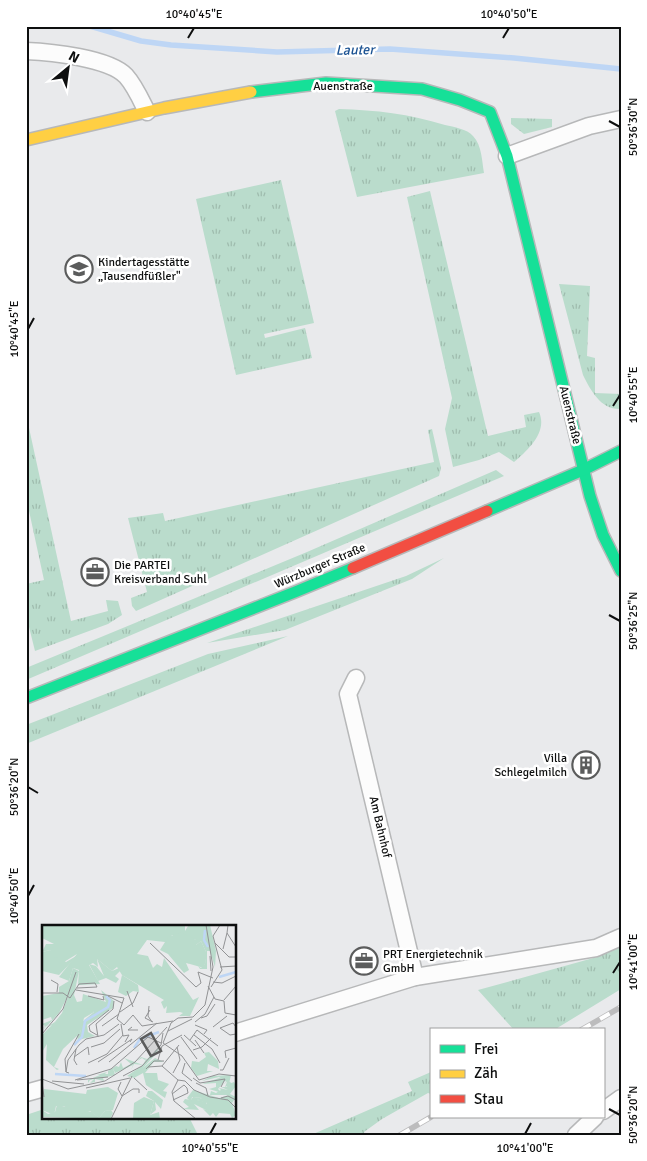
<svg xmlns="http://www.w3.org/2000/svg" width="647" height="1161" font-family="Signika,sans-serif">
<defs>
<pattern id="grass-tufts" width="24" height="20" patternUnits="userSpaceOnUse" patternTransform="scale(1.25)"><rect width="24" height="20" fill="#badccc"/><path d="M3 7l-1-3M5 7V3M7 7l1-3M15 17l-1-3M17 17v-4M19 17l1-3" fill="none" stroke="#9fbcae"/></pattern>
</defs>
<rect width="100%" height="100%" fill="#e9eaec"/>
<!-- grass -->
<g fill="url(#grass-tufts)">
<path d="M 339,109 C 376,110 409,114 445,125 C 454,127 467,129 473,136 C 482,145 482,162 484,173 L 357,197 L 335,111 Z"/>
<polygon points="511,118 552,119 552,127 524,134 511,124"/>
<polygon points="281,180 314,323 264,334 265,338 305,328 312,358 236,375 196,199"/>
<path d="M 430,191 L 488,436 L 526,427 L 524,415 L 539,412 C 548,432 528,450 514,462 L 499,452 L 479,460 L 453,467 L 445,429 L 452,398 L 407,197 Z"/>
<path d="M 559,284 L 590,286 L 587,356 L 595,358 L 595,393 L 621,394 L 621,409 C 601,410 591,391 583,375 Z"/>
<polygon points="26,414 71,621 108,611 106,600 118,601 122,615 108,624 35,651 26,615 26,584 44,580 26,497"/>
<polygon points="432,429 441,468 439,476 136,611 132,606 131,598 147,592 128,518 163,513 165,521 434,462 428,430"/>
<polygon points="496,470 504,476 26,680 26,668 307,552"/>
<polygon points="444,558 412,579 285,630 207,643 406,576"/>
<polygon points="288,636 26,744 26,725 208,654"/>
<polygon points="621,946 621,989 554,1030 514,1030 478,990 597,957"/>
<polygon points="431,1072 431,1094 428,1093 382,1119 364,1132 365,1135 311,1135 412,1091 408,1082"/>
<polygon points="44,1109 44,1117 189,1117 197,1133 204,1135 26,1135 26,1115"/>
</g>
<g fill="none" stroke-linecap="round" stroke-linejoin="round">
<!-- stream -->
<polyline stroke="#bed6f5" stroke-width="5.5" points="90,26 141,41 171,45 277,52 390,49 514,58 621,69"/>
<!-- street casing -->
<g stroke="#b7b8b9" stroke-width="19">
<g id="street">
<path d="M 26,51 C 51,52 109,58 126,76 C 135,86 141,100 147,112"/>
<polyline points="507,156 589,126 621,119"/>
<polyline points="356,678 348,694 415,977"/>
<polyline points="235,1033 415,977 596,948 621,937"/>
<polyline points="26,1093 44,1088"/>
<polyline points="603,1111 621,1098"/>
<polyline points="576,1135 595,1117"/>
</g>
</g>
<!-- fast casing -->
<g stroke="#b7b8b9" stroke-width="14">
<g id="fast">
<polyline points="251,92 326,83 422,89 460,100 490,112 507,156 590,496 603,535 621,571"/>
<polyline points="487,511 583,470 621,451"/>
<polyline points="26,698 295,592 353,568"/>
</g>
</g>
<!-- slow casing -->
<g stroke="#b7b8b9" stroke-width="14">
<polyline id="slow" points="26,140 164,108 251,92"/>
</g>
<!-- jam casing -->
<g stroke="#b7b8b9" stroke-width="14">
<polyline id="jam" points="353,568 487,511"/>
</g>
<!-- street -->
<use href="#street" stroke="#fcfcfc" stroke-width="16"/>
<!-- fast -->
<use href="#fast" stroke="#16e098" stroke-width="11"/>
<!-- slow -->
<use href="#slow" stroke="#ffcf43" stroke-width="11"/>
<!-- jam -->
<use href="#jam" stroke="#f24e42" stroke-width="11"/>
<!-- rail casing -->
<g stroke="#bcbcbd" stroke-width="5.5">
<g id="rail">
<polyline points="581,1030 621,1007"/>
<polyline points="400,1135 431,1117"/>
</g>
</g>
<!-- rail -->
<use href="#rail" stroke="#fff" stroke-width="4" stroke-dasharray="11" stroke-linecap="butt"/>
</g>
<!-- ticks -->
<path fill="none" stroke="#0e0f0f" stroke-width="2" d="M 188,38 L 194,28M 503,38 L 509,28M 609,121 L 620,127M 28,329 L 34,318M 613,406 L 620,395M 609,615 L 620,621M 28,787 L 38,793M 28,896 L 34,885M 613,973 L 620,962M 609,1109 L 620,1115M 210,1134 L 216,1123M 525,1134 L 531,1123"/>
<!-- icons -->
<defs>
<g id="school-ring" transform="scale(1.4375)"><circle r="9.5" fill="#fff" stroke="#5b5c5c" stroke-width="1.5"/><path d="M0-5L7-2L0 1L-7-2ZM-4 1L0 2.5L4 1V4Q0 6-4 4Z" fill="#5b5c5c"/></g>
<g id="office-ring" transform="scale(1.4375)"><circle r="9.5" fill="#fff" stroke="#5b5c5c" stroke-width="1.5"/><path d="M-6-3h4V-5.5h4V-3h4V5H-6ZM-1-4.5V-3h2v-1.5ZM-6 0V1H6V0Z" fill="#5b5c5c"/></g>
<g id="building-ring" transform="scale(1.4375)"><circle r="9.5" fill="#fff" stroke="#5b5c5c" stroke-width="1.5"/><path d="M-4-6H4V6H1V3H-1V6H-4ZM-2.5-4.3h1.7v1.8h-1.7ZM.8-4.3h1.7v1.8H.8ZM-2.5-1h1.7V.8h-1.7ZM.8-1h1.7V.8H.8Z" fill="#5b5c5c"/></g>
</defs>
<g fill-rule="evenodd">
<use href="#school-ring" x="79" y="269"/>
<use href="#office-ring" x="95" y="572"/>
<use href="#building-ring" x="586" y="765"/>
<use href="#office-ring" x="364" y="961"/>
</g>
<g text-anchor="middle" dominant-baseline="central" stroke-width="5" stroke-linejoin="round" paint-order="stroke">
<!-- street labels -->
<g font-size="12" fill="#0e0f0f" stroke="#fff">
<text x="343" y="86">Auenstraße</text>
<text transform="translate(570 415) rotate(76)">Auenstraße</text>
<text transform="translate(320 566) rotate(-23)">Würzburger Straße</text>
<text transform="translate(380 827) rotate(77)">Am Bahnhof</text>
</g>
<!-- poi labels -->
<g font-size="12" fill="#0e0f0f" stroke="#fff" text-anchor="start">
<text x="98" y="262">Kindertagesstätte<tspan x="98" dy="14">„Tausendfüßler"</tspan></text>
<text x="114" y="565">Die PARTEI<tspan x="114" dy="14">Kreisverband Suhl</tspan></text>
<text x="567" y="758" text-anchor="end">Villa<tspan x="567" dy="14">Schlegelmilch</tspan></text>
<text x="383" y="954">PRT Energietechnik<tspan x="383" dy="14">GmbH</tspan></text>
</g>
<!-- water labels -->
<g font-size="14" font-style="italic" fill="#1c5393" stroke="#fff">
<text transform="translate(355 50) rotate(-1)">Lauter</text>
</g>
</g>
<!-- overview -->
<g transform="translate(42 925)">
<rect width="194" height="194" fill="#e9eaec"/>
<path d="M 8,25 L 24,37 L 36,30 L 17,50 L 0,46 L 0,27 ZM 31,43 L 37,46 L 32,70 L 35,77 L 40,76 L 41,69 L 64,77 L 59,65 L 72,76 L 71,83 L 45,100 L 46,107 L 53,111 L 36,115 L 34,109 L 38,108 L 40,97 L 52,87 L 45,84 L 28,84 L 0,110 L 10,100 L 0,105 L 13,97 L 20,88 L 27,69 L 17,88 L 6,100 L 0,104 L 3,101 L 0,99 L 10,95 L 9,92 L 0,95 L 0,71 L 17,68 L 17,62 L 27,56 ZM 118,122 L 112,131 L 101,143 L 113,133 L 122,137 L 112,137 L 103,148 L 115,148 L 116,155 L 127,159 L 121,166 L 125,167 L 123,173 L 104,160 L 101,148 L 92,153 L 85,151 L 101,140 L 92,139 L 89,145 L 91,140 L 73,148 L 71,143 L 73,150 L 61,153 L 62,156 L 53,154 L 53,157 L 48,158 L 52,154 L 48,155 L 46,158 L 46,155 L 58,150 L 55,150 L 65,147 L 63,149 L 66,149 L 66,146 L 74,141 L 77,142 L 79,137 L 81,143 L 89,139 L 82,133 L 101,140 L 104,134 L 103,135 L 100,133 L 95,136 L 99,132 L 105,134 ZM 151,172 L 160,173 L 155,175 L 164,177 L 168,187 L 152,179 L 157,185 L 141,184 L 147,182 L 141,177 L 143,174 L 149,175 Z" fill="#badccc"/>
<path d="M 0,0 L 143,0 L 143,6 L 146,1 L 164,0 L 164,8 L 164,0 L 168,0 L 174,26 L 173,42 L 168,26 L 165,26 L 165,44 L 158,44 L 156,41 L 159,43 L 163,39 L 164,27 L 159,16 L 154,20 L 154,15 L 138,10 L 130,10 L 126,18 L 124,23 L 144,35 L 148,39 L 144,38 L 147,45 L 142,48 L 126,29 L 118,25 L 123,17 L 105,15 L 95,29 L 106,31 L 111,43 L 115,39 L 120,42 L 122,33 L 151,75 L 157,72 L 148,91 L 137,91 L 141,88 L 138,87 L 124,88 L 125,81 L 122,84 L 119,77 L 122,75 L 80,50 L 75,42 L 70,46 L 55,34 L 56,42 L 51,38 L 47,40 L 58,59 L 36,60 L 37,45 L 31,43 L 27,56 L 17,52 L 35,29 L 22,37 L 16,32 L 12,33 L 8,25 L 0,27 L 4,19 L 12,19 L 0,13 ZM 28,83 L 48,84 L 52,87 L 42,93 L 38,108 L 21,124 L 12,142 L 17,144 L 15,145 L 4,135 L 5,119 L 0,127 L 0,110 ZM 189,150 L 187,159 L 192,157 L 194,161 L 188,169 L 194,172 L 190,178 L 194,190 L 190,193 L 188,189 L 177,188 L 174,192 L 171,188 L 168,191 L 161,184 L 168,186 L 163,184 L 165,178 L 154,175 L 160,173 L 150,172 L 149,177 L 145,173 L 151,165 L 177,173 L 187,170 L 168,170 L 169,166 L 174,168 L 179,165 L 177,163 L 186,165 L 179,162 L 185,162 L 186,156 L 181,160 L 185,156 L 177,152 L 160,156 L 170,151 ZM 102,172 L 112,176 L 108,190 L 117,187 L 118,194 L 91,194 L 92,178 ZM 15,180 L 50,187 L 57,193 L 63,186 L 69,185 L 71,188 L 68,194 L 0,192 L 0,185 L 6,189 L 13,187 Z" fill="#badccc"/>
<path d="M 139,7 L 154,15 L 154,20 L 159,16 L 165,29 L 162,43 L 148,39 L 122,25 L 126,12 ZM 55,34 L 70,46 L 77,43 L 78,46 L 73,51 L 77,54 L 74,58 L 64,53 L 56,56 L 47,39 L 54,41 L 62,51 ZM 80,50 L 96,60 L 97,67 L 91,66 L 84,71 L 76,67 ZM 167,127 L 176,136 L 177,144 L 166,139 L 165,146 L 171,146 L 155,151 L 149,143 L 150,136 L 157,137 L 164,132 L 162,128 ZM 180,152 L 191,159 L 183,162 L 185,157 L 183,156 L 176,164 L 180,168 L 167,164 L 174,162 L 174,158 L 160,159 ZM 66,162 L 76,168 L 71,185 L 63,186 L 57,193 L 48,186 L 35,190 L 22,181 L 14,181 L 12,190 L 0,185 L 2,164 L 44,169 L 45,165 ZM 106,166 L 110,166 L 121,175 L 119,184 L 113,177 L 114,185 L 108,190 L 112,176 L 104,171 Z" fill="#badccc"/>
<path fill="none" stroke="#bed6f5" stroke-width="2.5" d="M 163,5 L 162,15 L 166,22M 177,52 L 194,47M 32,120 L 40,112 L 43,96 L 66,82 L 68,75 L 64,71M 92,123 L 98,114 L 117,107M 13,149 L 44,151"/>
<path fill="none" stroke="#919294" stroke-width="1" d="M 164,0 L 171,42 L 163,80 L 151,92 L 136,93 L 129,98 L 121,118 L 140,131 L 157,155 L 177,149 L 194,151M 186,0 L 185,8 L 194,22M 108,18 L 154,62 L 159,58M 173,18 L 187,32 L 194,32M 181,24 L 185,8M 168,31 L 169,46M 178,42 L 194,41M 9,55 L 16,59 L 15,67M 171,57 L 180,58 L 194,51M 159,58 L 156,47 L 171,53M 166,61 L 173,74 L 182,76 L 183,88 L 194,90M 169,62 L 180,45 L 171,11 L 178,0M 35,63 L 55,62M 34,65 L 82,73 L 75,94 L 82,100 L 91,90 L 100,101 L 131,96M 85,66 L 91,82M 0,68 L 21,68 L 28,73 L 37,59 L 53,58 L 55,62M 46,71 L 62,75 L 61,71M 66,71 L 80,78M 182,75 L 194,61M 107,81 L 106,91 L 110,97M 108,85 L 103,93 L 111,97M 78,87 L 91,78 L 96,67M 159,93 L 165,91 L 173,79M 153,97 L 163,89 L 172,72M 79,99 L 81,111 L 87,110 L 83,117M 153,100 L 165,105 L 162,109M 60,101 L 77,89M 90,102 L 86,105 L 96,105M 171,102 L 185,91M 194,102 L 191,98 L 178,103 L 188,110 L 194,109M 126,106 L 150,94M 0,109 L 21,84 L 34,47M 55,110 L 48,106 L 47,101 L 67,85M 142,110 L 154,121M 152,110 L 170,124 L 178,138M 56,112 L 54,99 L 71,84 L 72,76M 139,112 L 155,134M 148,115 L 155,105 L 176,121M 153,115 L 162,128M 49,122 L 62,118 L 78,104M 34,124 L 32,135 L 35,140M 151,125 L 160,122 L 169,113M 32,132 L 46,122 L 47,130M 184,133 L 183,126 L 194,123M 116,135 L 120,121 L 140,110M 56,137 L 90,114 L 88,117M 67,137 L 115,98M 46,138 L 65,129 L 81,110M 143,138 L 140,148 L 150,156M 120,141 L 137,120M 106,142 L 120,141 L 136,155M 104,144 L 112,136 L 122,136M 178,145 L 181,145 L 187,133M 24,147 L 23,134 L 37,109M 27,148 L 24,147 L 26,135 L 37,120 L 44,114 L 62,110 L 77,99M 131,148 L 138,135 L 135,122M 81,151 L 100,141 L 119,120 L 121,108M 92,153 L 105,165M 151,153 L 158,158 L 183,154 L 179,162M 0,154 L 26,164 L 63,156 L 93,137 L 125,102M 33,155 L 69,144 L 106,112 L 119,118M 35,155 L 66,152M 136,155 L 143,156 L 152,165 L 168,172 L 186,175 L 194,183M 136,155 L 130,167 L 132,176 L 154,194M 10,156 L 42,159M 0,157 L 2,172M 79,157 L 76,164 L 80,171 L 91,164 L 97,164 L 97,168M 154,158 L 164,163 L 166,171M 44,163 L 88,153M 130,169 L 142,160 L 145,163 L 146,168 L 131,175M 179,173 L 186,171 L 194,175M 69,194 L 90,151"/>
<path fill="#5b5c5c" fill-opacity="0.15" stroke="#5b5c5c" stroke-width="2.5" d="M 109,108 L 119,126 L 109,131 L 99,114 Z"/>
<rect width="194" height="194" fill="none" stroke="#0e0f0f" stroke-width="2.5"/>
</g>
<!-- border -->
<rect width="647" height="1161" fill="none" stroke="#ffffff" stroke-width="55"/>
<!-- legend -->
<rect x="430" y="1028" width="175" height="90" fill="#ffffff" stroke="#9f9f9f"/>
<rect x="440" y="1045" width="25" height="8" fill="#16e098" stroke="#9f9f9f"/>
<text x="474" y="1054" font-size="15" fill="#0e0f0f">Frei</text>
<rect x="440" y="1070" width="25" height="8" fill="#ffcf43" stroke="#9f9f9f"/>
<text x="474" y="1078" font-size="15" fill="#0e0f0f">Zäh</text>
<rect x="440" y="1095" width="25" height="8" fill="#f24e42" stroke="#9f9f9f"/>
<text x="474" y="1104" font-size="15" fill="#0e0f0f">Stau</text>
<!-- north arrow -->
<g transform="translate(68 68) rotate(29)" stroke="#ffffff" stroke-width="4" paint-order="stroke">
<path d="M0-4L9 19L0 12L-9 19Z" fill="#0e0f0f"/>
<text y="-8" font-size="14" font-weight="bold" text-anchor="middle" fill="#0e0f0f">N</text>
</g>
<rect x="28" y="28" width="592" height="1106" fill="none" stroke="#0e0f0f" stroke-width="2"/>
<g font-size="12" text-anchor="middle" fill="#0e0f0f">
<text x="194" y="18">10°40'45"E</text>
<text x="509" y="18">10°40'50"E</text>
<text transform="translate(633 127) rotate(-90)" y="4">50°36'30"N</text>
<text transform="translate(14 329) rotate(-90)" y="4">10°40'45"E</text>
<text transform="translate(633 395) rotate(-90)" y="4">10°40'55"E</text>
<text transform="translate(633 621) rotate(-90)" y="4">50°36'25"N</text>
<text transform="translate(14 787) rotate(-90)" y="4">50°36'20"N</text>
<text transform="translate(14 896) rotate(-90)" y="4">10°40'50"E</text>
<text transform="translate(633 962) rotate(-90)" y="4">10°41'00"E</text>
<text transform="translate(633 1115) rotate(-90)" y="4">50°36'20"N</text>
<text x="210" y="1152">10°40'55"E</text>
<text x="525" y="1152">10°41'00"E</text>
</g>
</svg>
